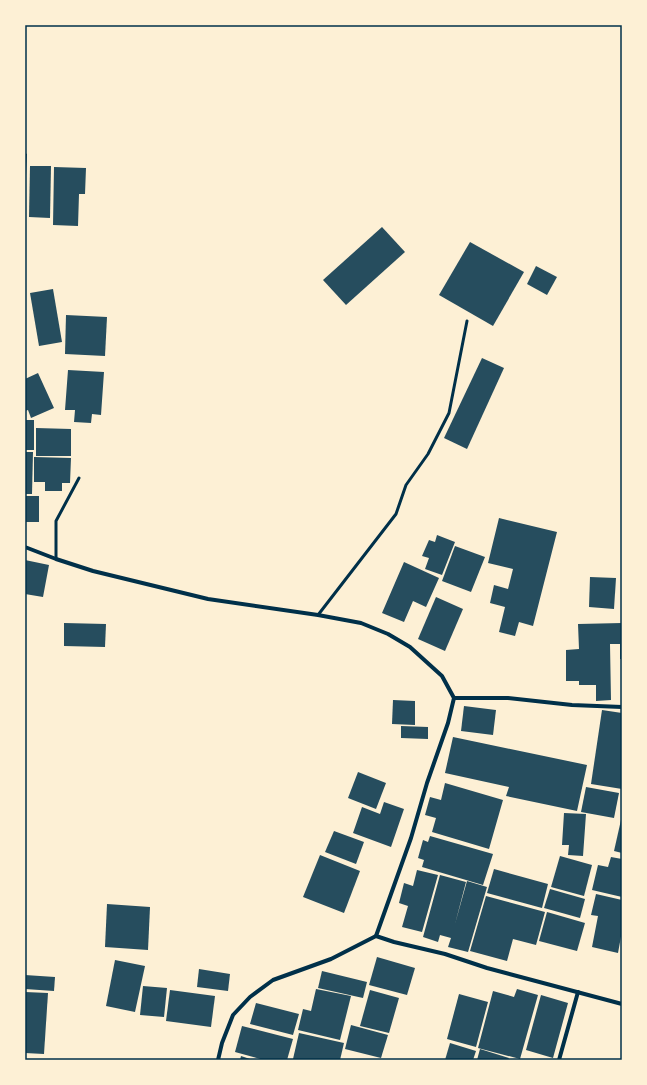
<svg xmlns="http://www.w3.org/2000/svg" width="647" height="1085" font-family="'Titillium Web',sans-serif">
<rect width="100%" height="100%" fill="#fdf0d5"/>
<!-- building -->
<g fill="#264d5e">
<polygon points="25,153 27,154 26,175 25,175"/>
<polygon points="30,166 51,166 50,218 29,217"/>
<polygon points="54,167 86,168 85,194 79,194 78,226 53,225"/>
<polygon points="382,227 405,252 346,305 323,280"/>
<polygon points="470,242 524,272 493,326 439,295"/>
<polygon points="536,266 557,277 547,295 527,284"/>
<polygon points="53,289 62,342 39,346 30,293"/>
<polygon points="66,315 107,317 105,356 65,354"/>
<polygon points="482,358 504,368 467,449 444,438"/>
<polygon points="68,370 104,372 101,415 92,414 91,423 74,422 75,410 65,410"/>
<polygon points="38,373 54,408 31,418 28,410 25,411 25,379"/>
<rect x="25" y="420" width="9" height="30"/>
<polygon points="36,428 71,429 71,456 36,456"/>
<polygon points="25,452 33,452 32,494 25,494"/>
<polygon points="34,457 71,458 70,483 62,483 62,491 45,491 45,482 34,482"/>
<rect x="25" y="496" width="14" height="26"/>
<polygon points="499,518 557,532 533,626 519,622 515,636 499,632 505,607 490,603 494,585 508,589 513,569 488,563"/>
<polygon points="437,535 455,542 442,575 425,569 429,558 422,556 429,540 435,542"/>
<polygon points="455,546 485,557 471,592 442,581"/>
<polygon points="25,560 49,565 43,597 25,594"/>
<polygon points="404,562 439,578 426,607 413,601 404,622 382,613"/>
<polygon points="590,577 616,578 614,609 589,607"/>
<polygon points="436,597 463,609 445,651 418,639"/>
<polygon points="64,623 106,624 105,647 64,646"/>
<polygon points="622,623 622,659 620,659 620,644 610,644 611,700 596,701 596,685 579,685 579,681 566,681 566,650 579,649 578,624"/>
<polygon points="393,700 415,701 415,725 392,724"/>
<polygon points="464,706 496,710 493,735 461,731"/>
<polygon points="602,710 622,713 622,789 591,784"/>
<polygon points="401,726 428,727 428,739 401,738"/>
<polygon points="453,737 587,765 577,811 506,796 509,787 445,773"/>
<polygon points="358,772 386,783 376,809 348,798"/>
<polygon points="445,783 503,800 489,849 432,832 436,818 425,815 430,797 441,800"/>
<polygon points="586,787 619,793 614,818 581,812"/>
<polygon points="384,802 404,809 391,847 353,833 362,807 380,814"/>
<polygon points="564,813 586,814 583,856 568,855 569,845 562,845"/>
<polygon points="621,820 622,820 622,853 614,851"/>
<polygon points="334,831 364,842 356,864 325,852"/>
<polygon points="430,836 493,854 483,885 422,867 424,860 418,858 423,840 428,842"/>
<polygon points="320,855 360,871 344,913 303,897"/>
<polygon points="560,856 592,865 584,896 551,887"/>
<polygon points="611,857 622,859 622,897 592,890 598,865 608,867"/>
<polygon points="494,869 548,884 542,908 487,893"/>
<polygon points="417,870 438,875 422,932 402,927 408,906 399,903 404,883 413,886"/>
<polygon points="440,875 466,882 455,924 467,881 487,887 468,952 448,947 451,938 440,935 438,942 423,937"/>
<polygon points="550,889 585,899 580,918 544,908"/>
<polygon points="596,894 622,900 622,931 618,953 592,947 598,916 591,915"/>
<polygon points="486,896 545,912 536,945 513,939 507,961 470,951"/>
<polygon points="107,904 150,907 148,950 105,947"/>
<polygon points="547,912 585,923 577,951 539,941"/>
<polygon points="377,957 415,968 407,995 369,985"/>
<polygon points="115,960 145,966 135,1012 106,1006"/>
<polygon points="199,969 230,974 228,991 197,987"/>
<polygon points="322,971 367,982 363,998 318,988"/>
<polygon points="25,975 55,977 54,991 25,989"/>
<polygon points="143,986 167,988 164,1017 140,1015"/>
<polygon points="316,989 351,996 340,1040 298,1030 303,1009 311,1011"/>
<polygon points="517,989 538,995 520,1059 478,1048 493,991 514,997"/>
<polygon points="170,990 215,996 211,1027 166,1021"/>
<polygon points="370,990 399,998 389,1033 360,1026"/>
<polygon points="25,992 48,993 44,1054 25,1053"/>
<polygon points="459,994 488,1002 476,1047 447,1039"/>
<polygon points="541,995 568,1003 553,1058 526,1050"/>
<polygon points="256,1003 299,1014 293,1035 250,1024"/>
<polygon points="351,1025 388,1035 381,1058 345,1049"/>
<polygon points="242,1026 293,1039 287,1060 264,1060 235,1052"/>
<polygon points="299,1033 344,1043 340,1060 293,1059"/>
<polygon points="450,1043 476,1051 473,1060 445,1060"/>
<polygon points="480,1049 509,1058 508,1060 477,1060"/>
<polygon points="241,1056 253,1060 240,1060"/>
</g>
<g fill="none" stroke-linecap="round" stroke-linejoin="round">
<!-- service -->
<g stroke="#003049" stroke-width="3">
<polyline points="56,559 56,521 79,478"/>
<polyline points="318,615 396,514 406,485 428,454 449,413 467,321"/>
</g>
<!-- minor -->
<g stroke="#003049" stroke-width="4">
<polyline points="25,547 56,559 93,571 208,599 318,615 361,623 388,634 410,647 442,676 454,698 448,723 427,783 411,838 376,936 331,959 273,980 250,997 233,1015 222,1043 218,1060"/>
<polyline points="454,698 508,698 572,705 622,707"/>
<polyline points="376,936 394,942 445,954 487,968 622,1004"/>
<polyline points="559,1060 578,992"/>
</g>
</g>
<!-- border -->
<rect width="647" height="1085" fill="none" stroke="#fdf0d5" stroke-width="52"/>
<rect x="26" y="26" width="595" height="1033" fill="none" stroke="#003049" stroke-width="1.5"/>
</svg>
